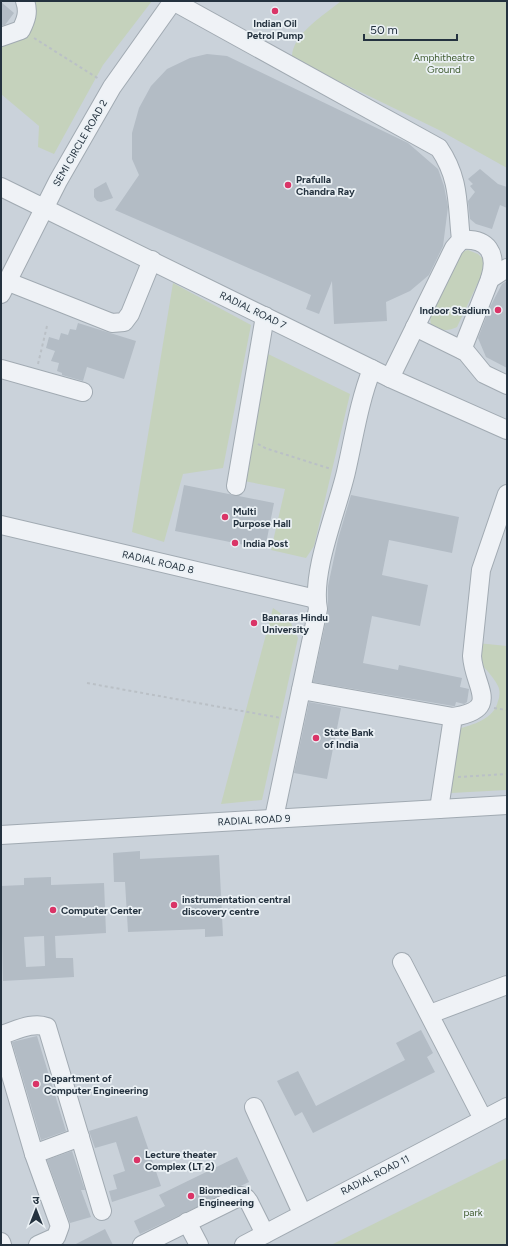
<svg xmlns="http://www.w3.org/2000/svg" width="508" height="1246" font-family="Figtree,'Noto Sans Devanagari',sans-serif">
<rect width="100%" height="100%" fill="#dce2e8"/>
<!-- built -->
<rect fill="#cad2da" x="1" y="1" width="506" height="1244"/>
<!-- green -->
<g fill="#c5d2bc">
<polygon points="34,1 152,1 103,65 54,154 38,147 39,126 1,94 1,45 11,44 31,32"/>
<path d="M 341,1 L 507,1 L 507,168 L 439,130 L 299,62 L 292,56 C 293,34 324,15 341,1 Z"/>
<path d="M 468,250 L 478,254 L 484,260 L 484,270 L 457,327 C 447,332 441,330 431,326 L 430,317 L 454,259 L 461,252 Z"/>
<polygon points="173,283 251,325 223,468 183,474 164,542 132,532"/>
<polygon points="266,353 350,394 314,546 306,558 271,550 285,489 239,480"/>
<polygon points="273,608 289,619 298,638 262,800 221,804"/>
<path d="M 477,643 L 507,646 L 507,790 L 451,793 L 457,729 C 473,725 494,719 498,701 C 500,696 500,690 498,686 C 493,676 484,667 476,659 Z"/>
<polygon points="507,1158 507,1245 331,1245"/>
</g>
<!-- building -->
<g fill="#b3bcc5" fill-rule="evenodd">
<polygon points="1,2 14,13 5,25 1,26"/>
<polygon points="207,54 227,56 408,143 438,169 444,186 448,207 443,246 429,275 410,291 386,302 387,321 334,324 332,281 319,314 306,309 311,295 115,210 139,175 132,159 132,133 139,108 151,86 167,69 190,58"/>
<polygon points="480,169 498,184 507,187 507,208 500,205 492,229 476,224 470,219 468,201 475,192 470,186 473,184 468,179"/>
<polygon points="106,182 113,198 101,202 97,201 94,197 94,189"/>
<polygon points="507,281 507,368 486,357 478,338 490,307 502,284"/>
<polygon points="78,323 136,341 124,379 87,367 83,381 62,375 62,373 57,371 59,363 51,361 55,351 46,348 49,337 59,340 61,333 68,335 70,329 76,330"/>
<polygon points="184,485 274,503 265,549 175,531"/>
<polygon points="351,495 459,517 452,553 389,540 382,575 428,585 420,626 372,616 363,663 398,670 399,665 462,678 460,687 469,689 467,702 464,704 456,702 455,706 453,706 313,682 328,611 328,586 338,539"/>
<polygon points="309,702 341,708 327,779 294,773"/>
<polygon points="140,851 140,859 219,855 223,936 205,937 205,929 128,932 125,882 114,882 113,853"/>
<path d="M 51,877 L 51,885 L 104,883 L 106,933 L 55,936 L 56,958 L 73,958 L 74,977 L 3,981 L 1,886 L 24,885 L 24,878 ZM 44,936 L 45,966 L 26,967 L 24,937 Z"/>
<polygon points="421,1030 433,1053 427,1057 435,1072 313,1133 302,1112 295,1116 277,1081 298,1071 316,1106 405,1060 396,1043"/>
<polygon points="37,1036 66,1131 41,1140 12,1042"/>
<polygon points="137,1116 161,1186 112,1202 109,1191 117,1189 113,1175 125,1171 116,1142 95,1148 89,1131"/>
<polygon points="72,1151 85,1190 81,1190 91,1217 70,1223 47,1160"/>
<polygon points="237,1157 249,1182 140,1234 134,1221 165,1206 159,1195"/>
<polygon points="105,1229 113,1245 74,1245"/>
</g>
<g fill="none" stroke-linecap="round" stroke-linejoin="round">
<!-- minor casing -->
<g stroke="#a1aab2" stroke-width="20">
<g id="minor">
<path d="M 173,1 L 439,148 C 460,179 457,204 461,240 L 454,248 L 390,378"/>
<path d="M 1,37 L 21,30 C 26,20 29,12 25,1"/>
<polyline points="1,187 390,378 507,430"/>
<path d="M 461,240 C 488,238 498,253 490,279"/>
<polyline points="6,281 112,323 124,322 130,314 152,260"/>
<polyline points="1,294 58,181 112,87 173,1"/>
<polyline points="415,327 466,352 484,374 507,385"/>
<polyline points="462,350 490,279 507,268"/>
<polyline points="1,369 83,392"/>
<polyline points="236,486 265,316"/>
<polyline points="1,525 316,599"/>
<polyline points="301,690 453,717"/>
<path d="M 439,809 L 453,717 C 502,709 474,688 472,656 L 481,570 L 507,494"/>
<path d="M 274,818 L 318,609 C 311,571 337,511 346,472 C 354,437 359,402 372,369"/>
<polyline points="1,835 507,805"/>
<polyline points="402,962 483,1119"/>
<polyline points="430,1014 507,985"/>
<path d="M 1,1035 C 15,1031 33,1021 47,1027 L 102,1211"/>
<polyline points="1,1041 34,1154 60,1226 56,1237 38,1245"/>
<polyline points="254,1107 302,1213"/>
<polyline points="34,1154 80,1137"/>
<polyline points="187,1222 199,1245"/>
<polyline points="1,1242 2,1245"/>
<polyline points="142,1245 241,1196 246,1198 249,1202 265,1234"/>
<polyline points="244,1245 507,1107"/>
</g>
</g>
<!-- path -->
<g stroke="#bac0c6" stroke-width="2" stroke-dasharray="3 3" stroke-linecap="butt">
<polyline points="34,38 99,79"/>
<polyline points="38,364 47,326"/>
<polyline points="258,444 265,448 331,469"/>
<polyline points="87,683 281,718"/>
<polyline points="494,708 507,710"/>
<polyline points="458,777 507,774"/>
</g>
<!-- minor -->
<use href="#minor" stroke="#eff2f6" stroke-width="18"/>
</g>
<!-- markers -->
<g fill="#da3467" stroke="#ebf1f5" stroke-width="1.5">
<circle cx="275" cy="11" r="4"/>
<circle cx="288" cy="185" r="4"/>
<circle cx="498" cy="310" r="4"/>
<circle cx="225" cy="517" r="4"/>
<circle cx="235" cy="543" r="4"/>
<circle cx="254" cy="623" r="4"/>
<circle cx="316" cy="738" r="4"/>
<circle cx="174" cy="905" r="4"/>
<circle cx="53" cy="910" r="4"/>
<circle cx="36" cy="1084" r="4"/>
<circle cx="137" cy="1160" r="4"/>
<circle cx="191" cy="1196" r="4"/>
</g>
<g text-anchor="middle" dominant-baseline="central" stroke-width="3.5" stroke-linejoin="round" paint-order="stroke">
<!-- poi labels -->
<g font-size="10" font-weight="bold" fill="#24323f" stroke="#ebf1f5" text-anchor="start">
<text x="275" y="23" text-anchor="middle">Indian Oil<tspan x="275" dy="12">Petrol Pump</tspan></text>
<text x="296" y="179">Prafulla<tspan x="296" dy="12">Chandra Ray</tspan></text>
<text x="490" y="310" text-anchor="end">Indoor Stadium</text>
<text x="233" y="511">Multi<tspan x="233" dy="12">Purpose Hall</tspan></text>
<text x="243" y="543">India Post</text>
<text x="262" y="617">Banaras Hindu<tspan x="262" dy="12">University</tspan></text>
<text x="324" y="732">State Bank<tspan x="324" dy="12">of India</tspan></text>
<text x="182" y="899">instrumentation central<tspan x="182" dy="12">discovery centre</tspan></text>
<text x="61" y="910">Computer Center</text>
<text x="44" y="1078">Department of<tspan x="44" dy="12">Computer Engineering</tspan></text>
<text x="145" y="1154">Lecture theater<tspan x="145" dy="12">Complex (LT 2)</tspan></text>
<text x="199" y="1190">Biomedical<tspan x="199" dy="12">Engineering</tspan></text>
</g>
<!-- park labels -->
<g font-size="10" fill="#405c30" stroke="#ebf1f5">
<text x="444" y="57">Amphitheatre<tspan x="444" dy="12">Ground</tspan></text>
<text x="473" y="1212">park</text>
</g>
<!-- street labels -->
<g font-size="10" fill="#24323f" stroke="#ebf1f5">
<text transform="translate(80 143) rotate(-60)">SEMI CIRCLE ROAD 2</text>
<text transform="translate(253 310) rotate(26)">RADIAL ROAD 7</text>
<text transform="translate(158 562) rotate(13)">RADIAL ROAD 8</text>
<text transform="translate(254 820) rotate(-3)">RADIAL ROAD 9</text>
<text transform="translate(375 1175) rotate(-27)">RADIAL ROAD 11</text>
</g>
</g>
<!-- border -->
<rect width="508" height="1246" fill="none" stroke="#24323f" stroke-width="4"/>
<!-- north arrow -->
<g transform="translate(36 1210)" stroke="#ebf1f5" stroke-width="3" paint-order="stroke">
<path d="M0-3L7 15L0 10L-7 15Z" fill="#24323f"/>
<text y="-6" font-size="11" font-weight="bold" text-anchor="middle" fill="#24323f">उ</text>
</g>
<!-- scale -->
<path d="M364 34v6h93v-6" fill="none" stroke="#24323f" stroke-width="2"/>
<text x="370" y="34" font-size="12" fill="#24323f" stroke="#ebf1f5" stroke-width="3" paint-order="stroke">50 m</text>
</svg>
